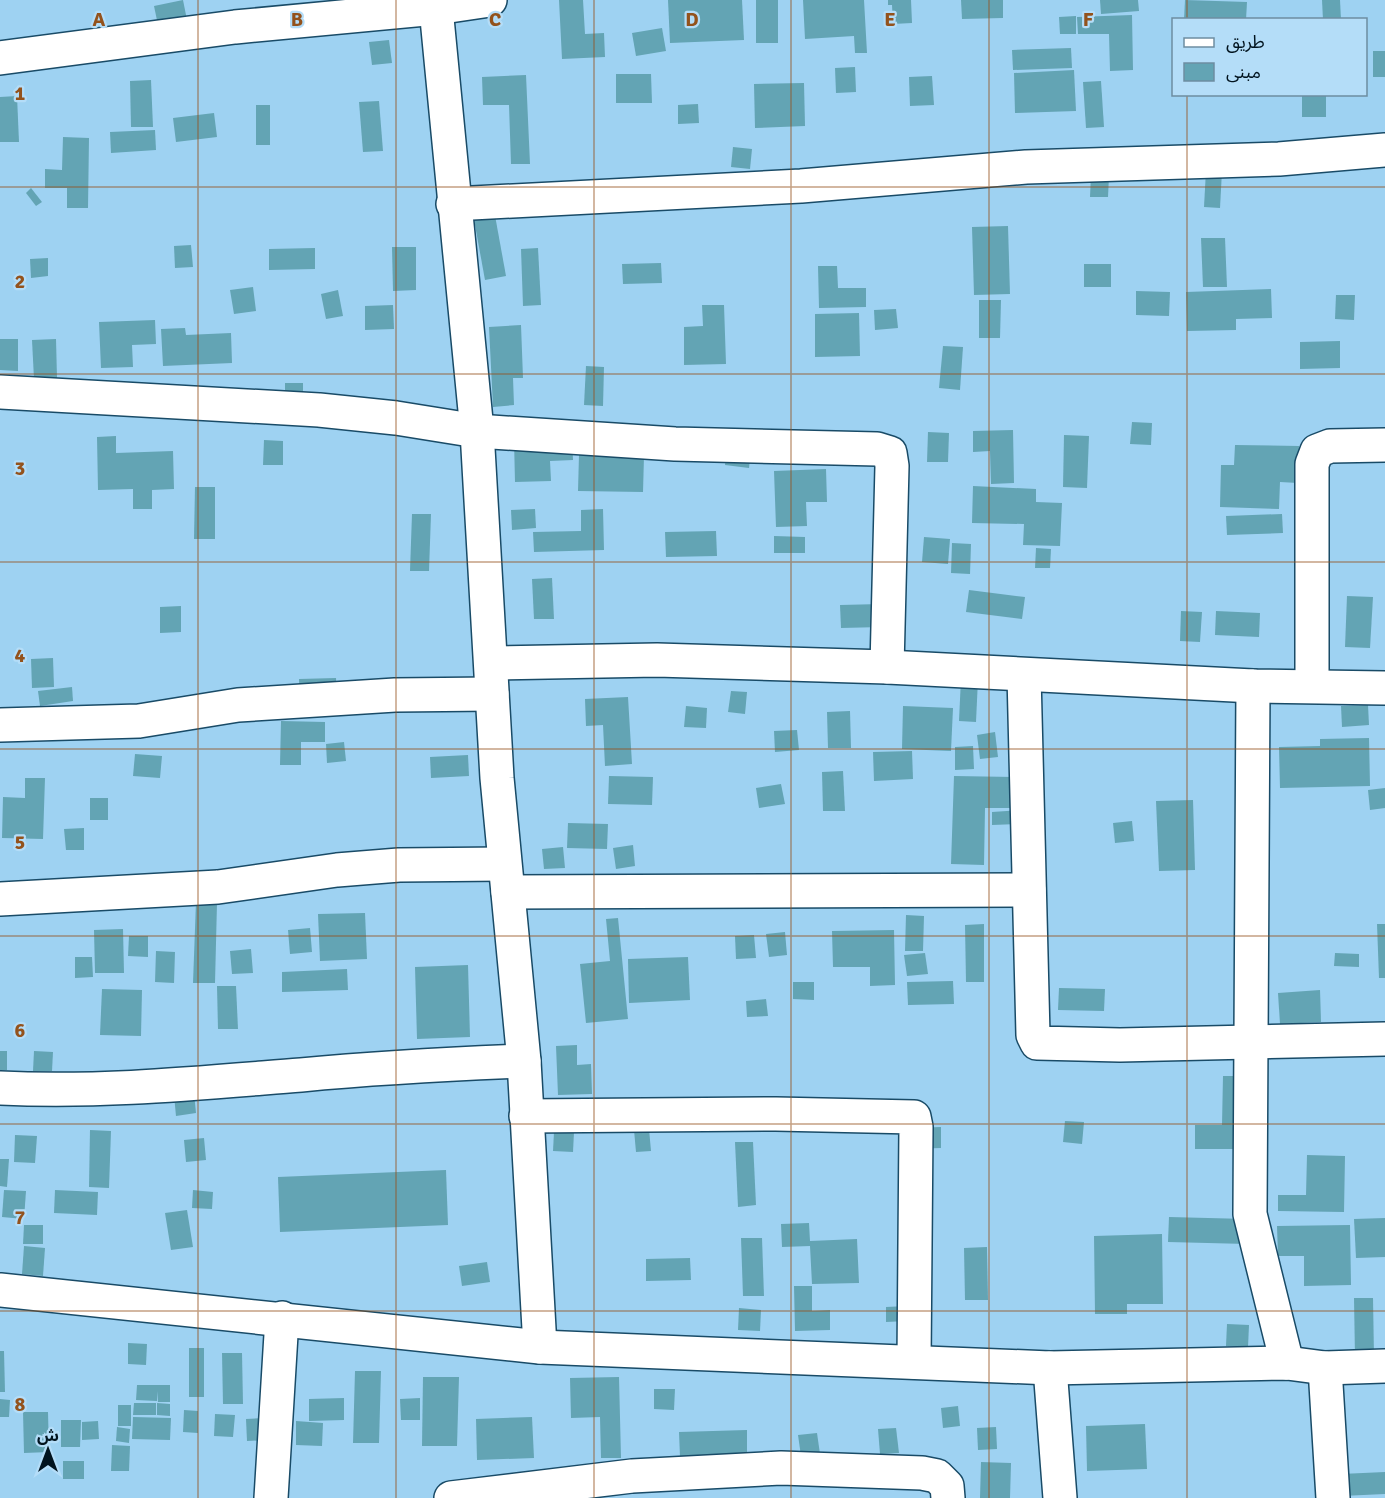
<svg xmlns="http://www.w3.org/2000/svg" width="1385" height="1498" font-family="Signika,'Noto Sans Arabic',sans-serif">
<rect width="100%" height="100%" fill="#9ed2f2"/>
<!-- building -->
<g fill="#63a4b4">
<polygon points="183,0 187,20 158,25 154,6"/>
<polygon points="559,0 583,0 585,34 604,33 605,57 562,59"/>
<polygon points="668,0 742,0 744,40 670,43"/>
<rect x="756" y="0" width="22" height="43"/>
<polygon points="803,0 864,0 867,53 855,53 854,36 805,39"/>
<polygon points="888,0 911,0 912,23 893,24 892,5 888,5"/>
<polygon points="961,0 1003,0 1003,18 962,19"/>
<polygon points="1100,0 1138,0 1139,11 1101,14"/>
<polygon points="1185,0 1247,2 1246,20 1184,20"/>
<polygon points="1322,0 1340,0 1341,20 1323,20"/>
<polygon points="1132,15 1133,70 1110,71 1109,34 1078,34 1077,17"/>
<polygon points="1076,16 1076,34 1060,34 1059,17"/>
<polygon points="662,28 666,51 636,56 632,33"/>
<polygon points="389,40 392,63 372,65 369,42"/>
<polygon points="1071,48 1072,68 1013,70 1012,50"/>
<rect x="1373" y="51" width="12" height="26"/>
<polygon points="855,67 856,92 836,93 835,68"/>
<polygon points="1074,70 1076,111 1015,113 1014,73"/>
<polygon points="616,74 651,74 652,103 616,103"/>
<polygon points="526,75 530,164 511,164 509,105 483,105 482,77"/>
<polygon points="932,76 934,105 910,106 909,77"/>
<polygon points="151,80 153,127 131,127 130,81"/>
<polygon points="1101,81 1104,127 1086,128 1083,82"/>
<polygon points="804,83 805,126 755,128 754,84"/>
<rect x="1302" y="94" width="24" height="23"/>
<polygon points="17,96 19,142 0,142 0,97"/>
<polygon points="379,101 383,151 363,152 359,102"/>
<polygon points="698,104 699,123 678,124 678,105"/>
<rect x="256" y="105" width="14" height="40"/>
<polygon points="214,113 217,137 176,142 173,118"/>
<polygon points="155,130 156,150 111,153 110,132"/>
<polygon points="63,137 89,138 88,208 67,208 67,188 45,188 45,169 62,170"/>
<polygon points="733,147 752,149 750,169 731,167"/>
<polygon points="1206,170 1222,171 1220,208 1204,207"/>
<polygon points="1091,175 1109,176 1108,197 1090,197"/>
<polygon points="31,188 42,202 36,206 26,193"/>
<polygon points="494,210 506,276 485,280 473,214"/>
<polygon points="1008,226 1010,294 974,295 972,227"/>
<polygon points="1201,238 1225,238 1227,287 1203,287"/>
<polygon points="191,245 193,267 175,268 174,246"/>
<polygon points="392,247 416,247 416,290 393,291"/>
<polygon points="315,248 315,269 269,270 269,249"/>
<polygon points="538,248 541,305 523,306 521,249"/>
<polygon points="48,258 48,276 31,278 30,259"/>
<polygon points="661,263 662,283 623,284 622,264"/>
<rect x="1084" y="264" width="27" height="23"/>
<polygon points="818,266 837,266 838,288 866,288 866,307 819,308"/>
<polygon points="253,287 256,311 234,314 230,290"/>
<polygon points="1271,289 1272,318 1236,319 1236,330 1187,331 1186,292"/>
<polygon points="338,290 343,316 326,319 321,294"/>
<polygon points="1136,291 1170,292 1169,316 1136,315"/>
<polygon points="1336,295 1355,295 1354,320 1335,319"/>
<polygon points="979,300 1001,300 1000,338 979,338"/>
<polygon points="393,305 394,329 365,330 365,306"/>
<polygon points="702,305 724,305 726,364 684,365 684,327 703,326"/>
<polygon points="896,309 898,328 875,330 874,310"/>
<polygon points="859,313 860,356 815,357 815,314"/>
<polygon points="155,320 156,344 132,345 133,367 101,368 99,322"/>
<polygon points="521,325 523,378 513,378 514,405 493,407 489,327"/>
<polygon points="185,328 186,335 231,333 232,363 163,366 161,329"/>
<polygon points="0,339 18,339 18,371 0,370"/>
<polygon points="56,339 57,378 34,379 32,340"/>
<polygon points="1340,341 1340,368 1300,369 1300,342"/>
<polygon points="943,346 963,347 960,390 939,388"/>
<polygon points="586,366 604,367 603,406 584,405"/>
<rect x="285" y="383" width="18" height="17"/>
<polygon points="1132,422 1152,423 1151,445 1130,444"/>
<polygon points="1013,430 1014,483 991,484 990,451 973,452 973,431"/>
<polygon points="928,432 949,433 948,462 927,462"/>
<polygon points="1064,435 1089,436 1087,488 1063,487"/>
<polygon points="116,436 116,453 173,451 174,489 152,490 152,509 133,509 133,489 98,490 97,437"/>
<polygon points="572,439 573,460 550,461 551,481 515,482 514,440"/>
<polygon points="264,440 283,441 283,465 263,465"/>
<polygon points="727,445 751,448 749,468 725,465"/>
<polygon points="1235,445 1299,446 1298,483 1280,482 1279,509 1220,507 1221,465 1234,465"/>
<polygon points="579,455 644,456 643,492 578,491"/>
<polygon points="826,469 827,502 806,502 807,526 776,527 774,471"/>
<polygon points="973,486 1036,489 1036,502 1062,503 1060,546 1023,545 1024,524 972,523"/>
<polygon points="195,487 215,487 215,539 194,539"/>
<polygon points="535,509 536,528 512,530 511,510"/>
<polygon points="603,509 604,550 534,552 533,532 581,531 581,510"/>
<polygon points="412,514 431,514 429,571 410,571"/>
<polygon points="1282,514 1283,533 1227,535 1226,516"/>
<polygon points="716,531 717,556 666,557 665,532"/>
<polygon points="774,536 805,537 805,553 774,553"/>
<polygon points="924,537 950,539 948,564 922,562"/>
<polygon points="952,543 971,544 970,574 951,573"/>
<polygon points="1036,548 1051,549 1050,568 1035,568"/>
<polygon points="552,578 554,619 534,619 532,579"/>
<polygon points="969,590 1025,597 1022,619 966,612"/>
<polygon points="1347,596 1373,597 1370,648 1345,647"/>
<polygon points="881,604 882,627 841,628 840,605"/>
<polygon points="181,606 181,632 160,633 160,607"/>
<polygon points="1181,611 1202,612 1200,642 1180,641"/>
<polygon points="1216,611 1260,613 1259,637 1215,635"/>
<polygon points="53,658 54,687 32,688 31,659"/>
<polygon points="336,678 337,706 300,708 299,679"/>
<polygon points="961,678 978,679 976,722 959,721"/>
<polygon points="72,687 73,701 40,706 38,691"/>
<polygon points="731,691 747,692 745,714 728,712"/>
<polygon points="628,697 632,764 605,766 603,725 586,726 585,699"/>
<polygon points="1368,705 1369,725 1342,727 1341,706"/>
<polygon points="686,706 707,708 706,728 684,727"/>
<polygon points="903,706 953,708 951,751 902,749"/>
<polygon points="850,711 851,748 828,748 827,712"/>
<polygon points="281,721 325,722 325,742 301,742 301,765 280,765"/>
<polygon points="797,730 799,750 775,752 774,731"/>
<polygon points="995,732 998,757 980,759 977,735"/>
<polygon points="1369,738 1370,786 1280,788 1279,747 1320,746 1320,739"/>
<polygon points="344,742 346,761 327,763 326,744"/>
<polygon points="973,746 974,769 955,770 955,747"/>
<polygon points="912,751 913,779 874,781 873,752"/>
<polygon points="135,754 162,756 160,778 133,776"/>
<polygon points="468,755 469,776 431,778 430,757"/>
<polygon points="843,771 845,811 823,811 822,772"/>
<polygon points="609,776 653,777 652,805 608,804"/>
<polygon points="954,776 1014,777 1013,808 985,808 984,865 951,864"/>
<polygon points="25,778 45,778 43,839 2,838 3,797 25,798"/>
<polygon points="781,784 785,804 759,808 756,788"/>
<polygon points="1385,788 1385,808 1370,810 1368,790"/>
<rect x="90" y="798" width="18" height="22"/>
<polygon points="1193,800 1195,870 1159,871 1156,801"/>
<polygon points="1020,810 1021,824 992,825 992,812"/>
<polygon points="1132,821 1134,841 1115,843 1113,823"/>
<polygon points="568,823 608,824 607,849 567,848"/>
<polygon points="84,828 84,850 66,850 64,829"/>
<polygon points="633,845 635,866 616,869 613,848"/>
<polygon points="563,847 565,868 544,869 542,849"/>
<polygon points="196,902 217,903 215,983 193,983"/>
<polygon points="365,913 367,959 320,961 318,914"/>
<polygon points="906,915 924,916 923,951 905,951"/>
<polygon points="618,918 628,1019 586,1023 580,964 610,961 606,919"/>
<polygon points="984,924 984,982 966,982 965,925"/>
<polygon points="1377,924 1385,924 1385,978 1379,978"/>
<polygon points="310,928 312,952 290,954 288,930"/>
<polygon points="123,929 124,973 95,973 94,930"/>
<polygon points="894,930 895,985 870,986 870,967 833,967 832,931"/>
<polygon points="785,932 787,955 769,957 766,934"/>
<polygon points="754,935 756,958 736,959 735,936"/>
<polygon points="129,936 148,936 148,957 128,956"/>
<polygon points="251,949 253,973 232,974 230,951"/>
<polygon points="156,951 175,952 174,983 155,982"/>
<polygon points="925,953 928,974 907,976 904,955"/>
<polygon points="1335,953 1359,954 1359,967 1334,966"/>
<polygon points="75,957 92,957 93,977 75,978"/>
<polygon points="688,957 690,1000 629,1003 628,959"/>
<polygon points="468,965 470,1037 417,1039 415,967"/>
<polygon points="347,969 348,990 282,992 282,972"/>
<polygon points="953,981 954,1004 908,1005 907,982"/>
<polygon points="793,982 814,982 814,1000 793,999"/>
<polygon points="217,986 236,986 238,1029 218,1029"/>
<polygon points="1059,988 1105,989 1104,1011 1058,1010"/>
<polygon points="102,989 142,990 141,1036 100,1035"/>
<polygon points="1320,990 1321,1022 1280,1024 1278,993"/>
<polygon points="766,999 768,1016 747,1017 746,1001"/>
<polygon points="577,1045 577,1065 591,1064 592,1094 558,1095 556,1046"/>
<rect x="0" y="1051" width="7" height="19"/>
<polygon points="34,1051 53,1052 52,1071 33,1071"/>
<polygon points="1223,1076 1246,1076 1245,1149 1195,1149 1195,1125 1222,1125"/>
<polygon points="194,1093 196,1113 176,1116 174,1095"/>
<polygon points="1065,1121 1084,1122 1082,1144 1063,1142"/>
<polygon points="941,1127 941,1148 911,1149 911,1128"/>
<polygon points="649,1129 651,1151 636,1152 634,1130"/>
<polygon points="90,1130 111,1131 109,1188 89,1187"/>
<polygon points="554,1132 574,1132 573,1152 553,1151"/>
<polygon points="15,1135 37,1136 35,1163 14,1162"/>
<polygon points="204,1138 206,1160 186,1162 184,1140"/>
<polygon points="735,1142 753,1142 756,1205 738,1207"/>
<polygon points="1307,1155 1345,1156 1344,1212 1278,1211 1278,1195 1306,1195"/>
<polygon points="0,1159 9,1159 7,1187 0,1186"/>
<polygon points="446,1170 448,1225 280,1232 278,1177"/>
<polygon points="4,1190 26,1191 24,1219 2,1217"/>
<polygon points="55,1190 98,1192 97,1215 54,1213"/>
<polygon points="193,1190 213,1192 212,1209 192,1208"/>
<polygon points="187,1210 193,1247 171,1250 165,1213"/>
<polygon points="1169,1217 1247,1219 1247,1244 1168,1242"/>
<polygon points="1385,1218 1385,1257 1356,1258 1354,1219"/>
<polygon points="809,1223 810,1241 857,1239 859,1283 812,1284 810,1246 782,1247 781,1224"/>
<polygon points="24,1225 43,1225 43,1244 23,1244"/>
<polygon points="1350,1225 1351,1285 1304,1286 1304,1256 1278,1256 1277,1226"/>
<polygon points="1162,1234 1163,1304 1127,1304 1127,1314 1095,1314 1094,1236"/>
<polygon points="741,1238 762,1238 764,1296 743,1296"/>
<polygon points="24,1246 45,1248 43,1276 22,1274"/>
<polygon points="987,1247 988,1300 965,1300 964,1248"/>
<polygon points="690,1258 691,1280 646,1281 646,1259"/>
<polygon points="487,1262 490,1282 462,1286 459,1266"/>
<polygon points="794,1286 812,1286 812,1311 830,1310 830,1330 795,1331"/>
<polygon points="1354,1298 1373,1298 1374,1357 1355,1357"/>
<polygon points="907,1306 907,1321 886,1322 886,1307"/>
<polygon points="739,1308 761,1310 760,1331 738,1330"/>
<polygon points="1227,1324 1249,1325 1248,1347 1226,1346"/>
<polygon points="128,1343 147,1344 146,1365 128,1364"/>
<rect x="189" y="1348" width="15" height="49"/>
<polygon points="0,1351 4,1351 5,1392 0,1392"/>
<polygon points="222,1353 242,1353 243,1404 223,1404"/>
<polygon points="355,1371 381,1371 379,1443 353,1443"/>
<polygon points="423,1377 459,1377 457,1446 422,1446"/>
<polygon points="619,1377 621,1458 601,1458 600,1417 571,1418 570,1378"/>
<polygon points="137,1385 170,1385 170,1402 158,1402 157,1391 157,1401 136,1400"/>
<polygon points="654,1389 675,1389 674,1410 654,1409"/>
<polygon points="344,1398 344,1420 309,1421 309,1399"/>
<polygon points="420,1398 420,1420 401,1420 400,1399"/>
<polygon points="0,1399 10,1400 9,1417 0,1417"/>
<polygon points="134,1403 156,1403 156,1415 133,1415"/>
<polygon points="157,1403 170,1404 170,1416 157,1415"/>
<rect x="118" y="1405" width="13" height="21"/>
<polygon points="958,1406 960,1426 943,1428 941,1408"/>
<polygon points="184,1410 198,1411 198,1433 183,1432"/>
<polygon points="23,1412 48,1412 49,1452 24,1453"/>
<polygon points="215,1414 235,1415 233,1437 214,1436"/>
<polygon points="133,1417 171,1418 170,1440 132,1439"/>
<polygon points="532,1417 534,1458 477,1460 476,1419"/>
<polygon points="265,1418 266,1440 247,1441 246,1419"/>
<polygon points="61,1420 81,1420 80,1447 61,1447"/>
<polygon points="98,1421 99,1439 82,1440 82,1422"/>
<polygon points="296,1421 323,1423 322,1446 296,1445"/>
<polygon points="1145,1424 1147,1469 1087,1471 1086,1426"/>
<polygon points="117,1427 130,1429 129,1443 116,1441"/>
<polygon points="996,1427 997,1449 978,1450 977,1428"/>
<polygon points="896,1428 899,1453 880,1454 878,1429"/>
<polygon points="747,1430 747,1455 680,1457 679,1432"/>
<polygon points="817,1433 820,1454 801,1456 798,1435"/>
<polygon points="112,1445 130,1446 129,1471 111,1471"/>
<rect x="63" y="1461" width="21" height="18"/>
<polygon points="981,1462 1011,1463 1010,1498 980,1498"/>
<polygon points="1385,1472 1385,1494 1342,1496 1341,1474"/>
</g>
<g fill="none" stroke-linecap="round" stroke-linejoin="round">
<!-- street casing -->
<g stroke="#194b67" stroke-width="36">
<g id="street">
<polyline points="436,8 477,431 497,778 524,1061 540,1347"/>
<polyline points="0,58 235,27 436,8 490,0"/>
<polyline points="453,204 801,186 1026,167 1279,159 1385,150"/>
<polyline points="0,392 319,410 396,418 477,431 675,444 877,449 890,453 892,466 887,667"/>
<polyline points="491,663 657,660 887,667 1253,686 1385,688"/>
<polyline points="1024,675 1033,1035 1037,1043 1120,1045 1385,1039"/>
<polyline points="1312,685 1312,464 1317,451 1330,446 1385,445"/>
<polyline points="1253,686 1250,1214 1287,1363"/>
<polyline points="0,725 139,721 238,705 395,695 492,694"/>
<polyline points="508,892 1029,890"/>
<polyline points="0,899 218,887 337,870 399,865 504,864"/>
<path d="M 0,1088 C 101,1093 200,1083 301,1075 C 375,1068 449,1064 524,1061"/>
<polyline points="526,1116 776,1114 914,1117 916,1127 914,1362"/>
<polyline points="0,1290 540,1347 1050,1368 1287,1363 1325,1368 1385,1366"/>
<polyline points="1050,1368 1060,1498"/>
<polyline points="1325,1368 1333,1498"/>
<polyline points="271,1498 282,1318"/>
<polyline points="451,1498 632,1476 781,1468 922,1473 937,1476 947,1486 948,1498"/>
</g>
</g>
<!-- street -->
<use href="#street" stroke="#fff" stroke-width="33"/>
</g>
<!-- grid -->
<path fill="none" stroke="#93521c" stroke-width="1.5" stroke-opacity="0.55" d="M 198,0 L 198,1498M 396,0 L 396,1498M 594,0 L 594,1498M 791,0 L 791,1498M 989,0 L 989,1498M 1187,0 L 1187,20M 1187,94 L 1187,1498M 0,187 L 1385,187M 0,374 L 1385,374M 0,562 L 1385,562M 0,749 L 1385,749M 0,936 L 1385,936M 0,1124 L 1385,1124M 0,1311 L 1385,1311"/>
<g font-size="20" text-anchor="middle" font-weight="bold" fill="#93521c" stroke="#b4ddf8" stroke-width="4.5" stroke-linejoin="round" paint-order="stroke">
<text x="99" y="26">A</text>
<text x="297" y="26">B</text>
<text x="495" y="26">C</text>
<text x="692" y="26">D</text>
<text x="890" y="26">E</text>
<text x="1088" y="26">F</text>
<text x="20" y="100">1</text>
<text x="20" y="288">2</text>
<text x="20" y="475">3</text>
<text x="20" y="662">4</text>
<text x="20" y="849">5</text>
<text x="20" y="1037">6</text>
<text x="20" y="1224">7</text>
<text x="20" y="1411">8</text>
</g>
<!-- legend -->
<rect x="1172" y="18" width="195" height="78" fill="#b4ddf8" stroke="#6d8da1" stroke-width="1.5"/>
<rect x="1184" y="38" width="30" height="9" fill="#ffffff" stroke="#6d8da1" stroke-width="1.5"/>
<text x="1226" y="48" font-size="18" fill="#02141f">طريق</text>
<rect x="1184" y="63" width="30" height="18" fill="#63a4b4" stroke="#6d8da1" stroke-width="1.5"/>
<text x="1226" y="78" font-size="18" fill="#02141f">مبنى</text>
<!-- north arrow -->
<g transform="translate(48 1450)" stroke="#b4ddf8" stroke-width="4.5" paint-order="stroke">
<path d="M0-4.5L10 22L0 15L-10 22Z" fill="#02141f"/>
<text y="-9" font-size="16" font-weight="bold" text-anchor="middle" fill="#02141f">ش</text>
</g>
</svg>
